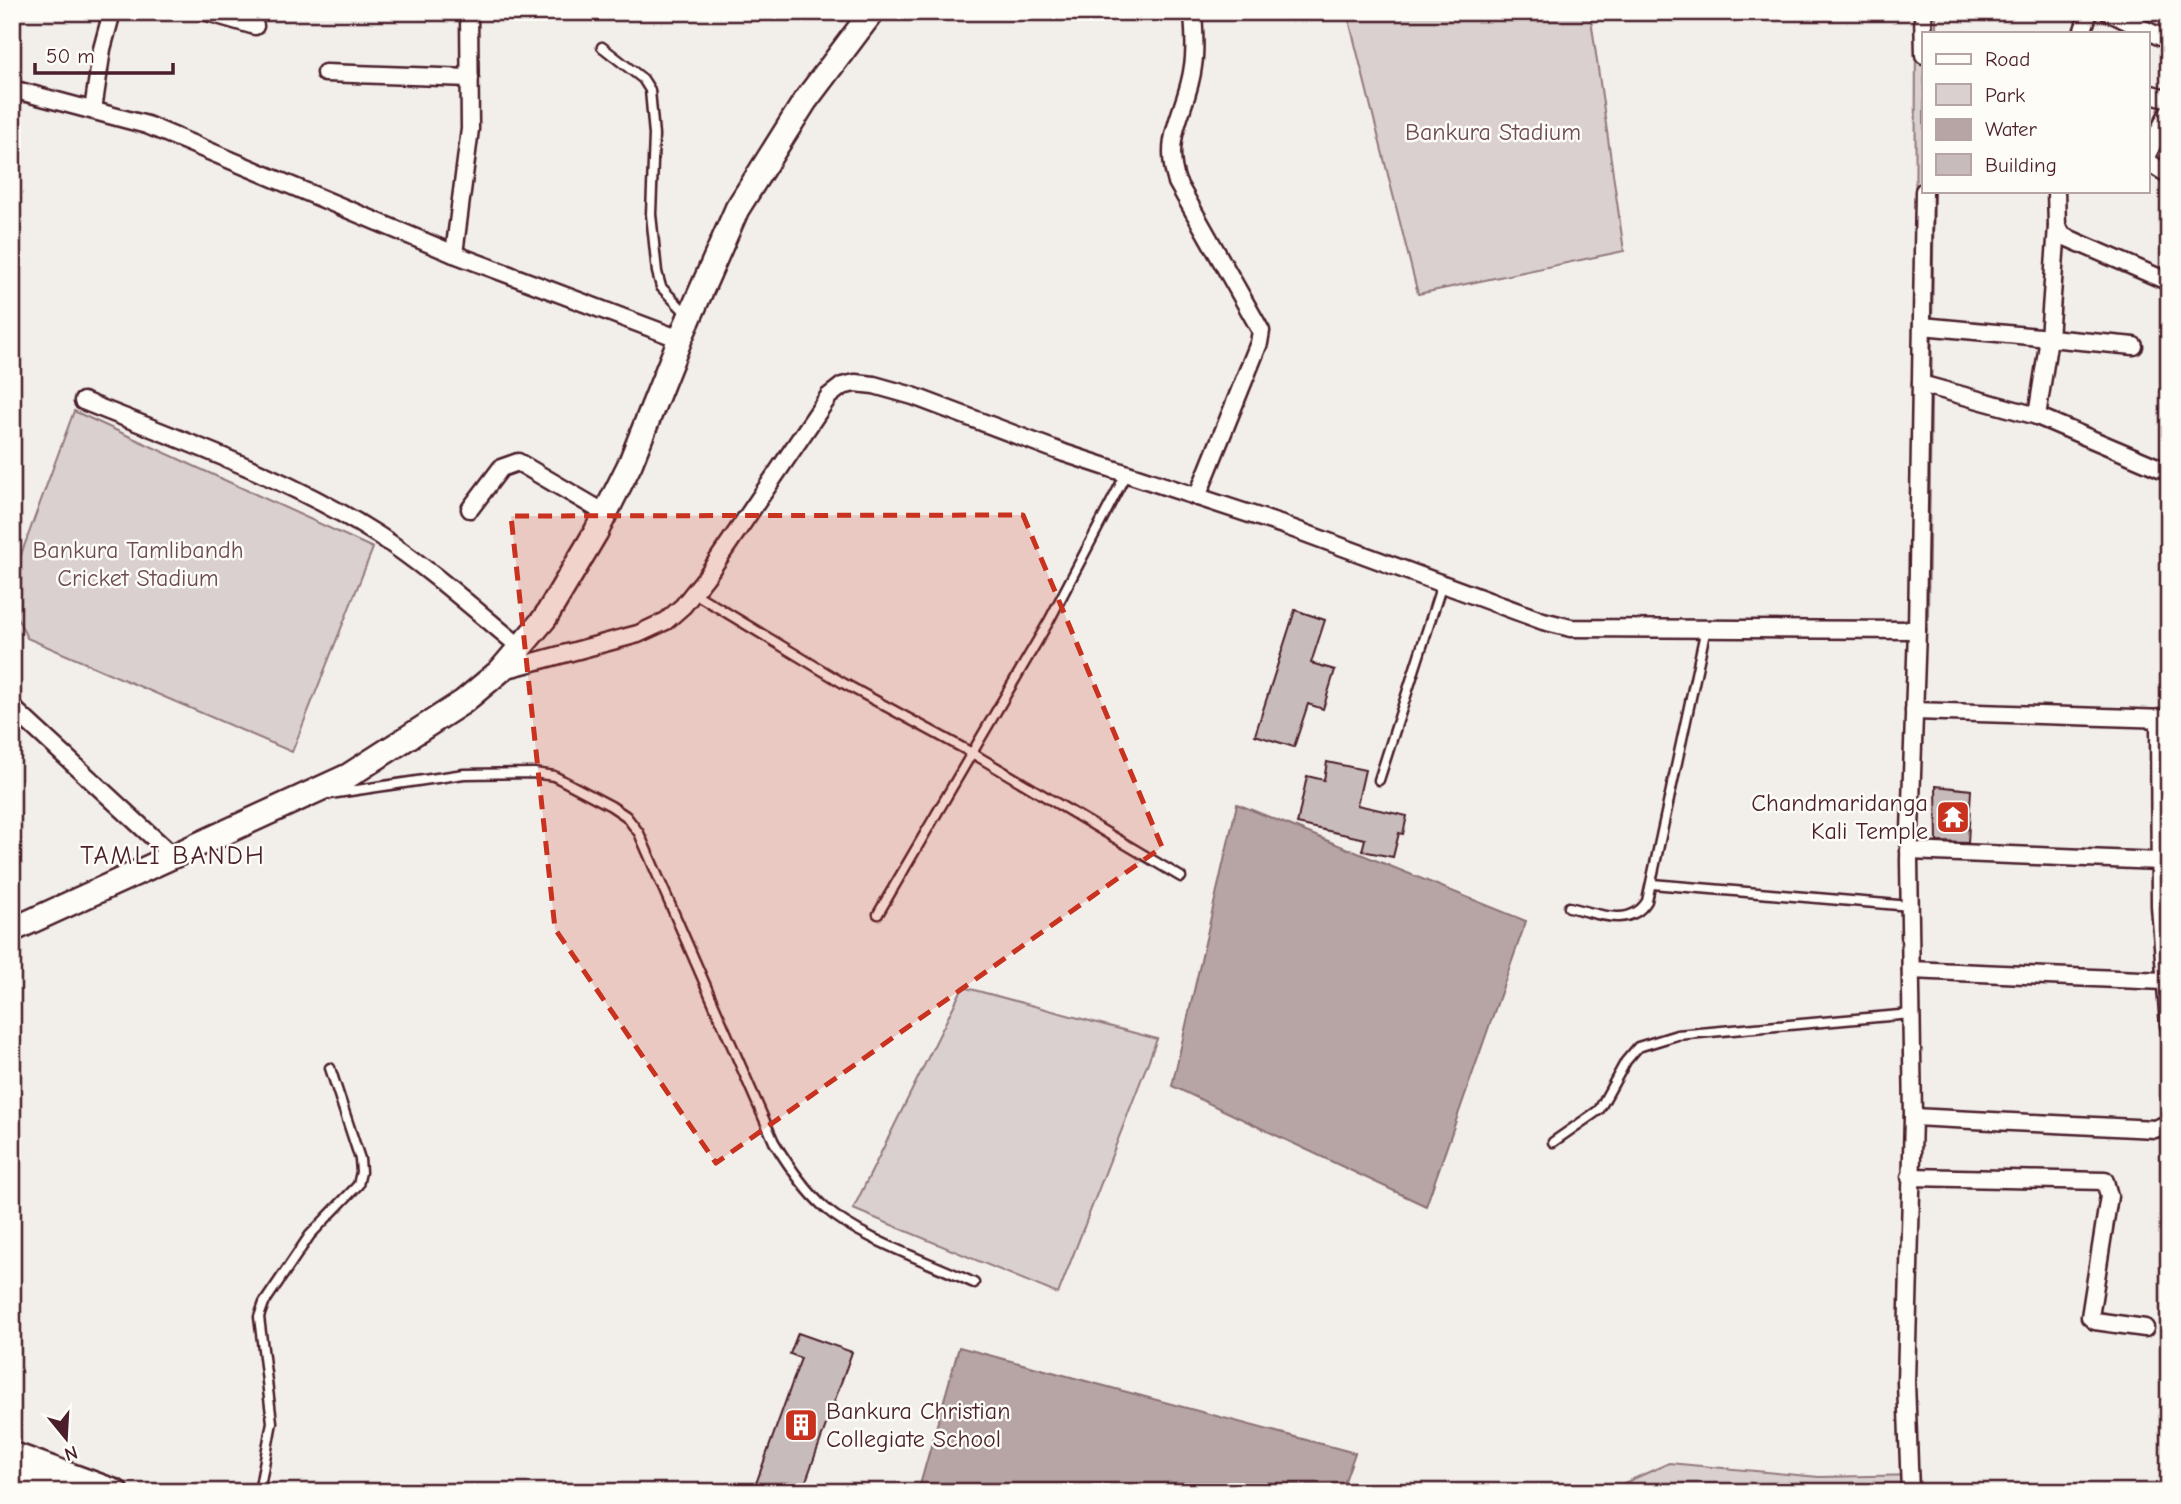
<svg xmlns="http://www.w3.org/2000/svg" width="2181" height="1504" font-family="'Comic Neue',sans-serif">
<rect width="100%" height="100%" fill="#f2efeb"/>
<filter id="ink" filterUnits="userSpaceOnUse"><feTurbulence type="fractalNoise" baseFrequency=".0143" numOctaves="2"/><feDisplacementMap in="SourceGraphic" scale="14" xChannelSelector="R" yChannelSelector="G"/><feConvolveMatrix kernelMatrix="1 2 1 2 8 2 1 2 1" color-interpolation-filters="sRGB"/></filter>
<g filter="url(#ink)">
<!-- green -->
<g fill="#d9d0cf" stroke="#92787d" stroke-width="2">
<polygon points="1347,12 1590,12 1624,251 1418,294"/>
<polygon points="1916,12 1936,12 1936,33 1924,33 1924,191 1934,191 1928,618 1914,618"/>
<polygon points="74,411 373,548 292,752 27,638 12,607 12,579"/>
<polygon points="963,987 1157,1039 1058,1294 853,1209"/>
<polygon points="1669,1463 1819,1477 1919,1475 1920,1492 1604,1492"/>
</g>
<!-- water -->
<g fill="#b7a5a6" stroke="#8b6f75" stroke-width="2">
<polygon points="1237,804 1526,921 1426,1206 1172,1086"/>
<polygon points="959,1347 1355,1453 1341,1492 918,1492"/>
</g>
<!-- building -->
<g fill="#c8bbbb" stroke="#4a1f2b" stroke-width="2">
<polygon points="1295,610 1325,620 1311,663 1335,670 1323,709 1308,704 1294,747 1255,735"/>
<polygon points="1327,762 1365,770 1357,805 1407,816 1403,834 1399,833 1393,857 1362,851 1365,839 1297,824 1307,776 1324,780"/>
<polygon points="1936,786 1971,790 1968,843 1937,842"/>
<polygon points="798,1333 852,1352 802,1492 753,1492 801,1358 790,1354"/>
</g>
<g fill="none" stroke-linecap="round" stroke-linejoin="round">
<!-- lane casing -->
<g stroke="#4a1f2b" stroke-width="13">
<g id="lane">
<polyline points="602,47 643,79 650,90 654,135 651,214 657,272 661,287 687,314"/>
<polyline points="694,593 843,683 972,753 1181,877"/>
<polyline points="1379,780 1442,584"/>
<path d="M 330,794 L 464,774 L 534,773 L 554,776 L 611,806 L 626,816 L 639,833 L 774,1142 C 788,1165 804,1189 824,1207 C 860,1239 930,1262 974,1283"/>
<polyline points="1652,884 1910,906"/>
<path d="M 1569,907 C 1596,913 1630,929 1647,901 L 1706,628"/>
<polyline points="878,914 1049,621 1126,474"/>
<polyline points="1553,1142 1599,1110 1626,1061 1638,1047 1677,1035 1911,1014"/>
<polyline points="259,1492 272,1422 259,1317 264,1303 310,1235 358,1185 361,1172 360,1159 330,1068"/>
</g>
</g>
<!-- street casing -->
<g stroke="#4a1f2b" stroke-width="21">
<g id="street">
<polyline points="207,12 255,26"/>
<path d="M 1193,12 C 1194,30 1196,48 1193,66 C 1188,110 1161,135 1177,182 L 1261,331 L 1259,343 L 1197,497"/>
<polyline points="1923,12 1924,55"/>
<polyline points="2108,12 2169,41"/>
<polyline points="2082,33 2089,12"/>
<polyline points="325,73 470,78"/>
<polyline points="12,89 147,125 454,254 680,339"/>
<polyline points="2148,93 2169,99"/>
<polyline points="93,110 102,49 112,12"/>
<polyline points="2148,153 2169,111"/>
<polyline points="2148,162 2169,175"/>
<polyline points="2056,191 2057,226 2063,236 2169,282"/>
<polyline points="454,254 470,129 469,12"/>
<polyline points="1922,326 2134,346"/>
<polyline points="1921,384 2037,416 2169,472"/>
<path d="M 83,401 C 183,441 287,477 378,535 C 429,568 474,609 520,647"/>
<polyline points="2037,416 2049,338 2057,226"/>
<polyline points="470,509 501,468 518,462 605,513"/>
<polyline points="500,671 638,634 666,621 683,606 706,577 829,396 842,386 855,383 874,385 913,396 1064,453 1283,525 1543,621 1571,628 1917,630"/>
<polyline points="12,707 172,855"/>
<polyline points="1914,711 2167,719"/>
<polyline points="2159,718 2160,906 2169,1026"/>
<polyline points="1909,851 2160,861"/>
<polyline points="1911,970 2164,981"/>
<polyline points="1913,1117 2155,1129 2169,1123"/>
<polyline points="1910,1177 2105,1181 2109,1196 2090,1317 2095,1321 2145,1328"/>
<polyline points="1910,1492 1906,1382 1913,1117 1909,860 1917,630 1924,191"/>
</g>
</g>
<!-- secondary casing -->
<g stroke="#4a1f2b" stroke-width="28">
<g id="secondary">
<polyline points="12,930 348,776 463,702 500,671 545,618 596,532 630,464 680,339 737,209 805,101 872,12"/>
<polyline points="12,1454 116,1492"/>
<polyline points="12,1473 55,1492"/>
</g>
</g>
<!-- lane -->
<use href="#lane" stroke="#fdfcf7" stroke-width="8"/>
<!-- street -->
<use href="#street" stroke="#fdfcf7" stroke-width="16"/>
<!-- secondary -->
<use href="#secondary" stroke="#fdfcf7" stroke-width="23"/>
</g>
</g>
<!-- marked area -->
<path fill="#c8321e" fill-opacity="0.2" stroke="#c8321e" stroke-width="5" stroke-dasharray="14 9" stroke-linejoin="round" d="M 1023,515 L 1162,847 L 716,1163 L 555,929 L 511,516 Z"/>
<!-- icons -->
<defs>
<g id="temple-square" transform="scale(1.75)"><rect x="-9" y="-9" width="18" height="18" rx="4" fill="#c8321e" stroke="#fdfcf7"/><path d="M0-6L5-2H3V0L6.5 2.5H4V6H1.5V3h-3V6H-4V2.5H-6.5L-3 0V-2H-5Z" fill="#fff"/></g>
<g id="building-square" transform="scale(1.75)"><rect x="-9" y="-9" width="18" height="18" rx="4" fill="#c8321e" stroke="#fdfcf7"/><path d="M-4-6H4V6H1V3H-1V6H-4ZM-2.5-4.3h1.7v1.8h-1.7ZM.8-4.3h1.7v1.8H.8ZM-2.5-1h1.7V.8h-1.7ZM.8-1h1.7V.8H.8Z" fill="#fff"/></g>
</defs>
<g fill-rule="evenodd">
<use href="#temple-square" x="1953" y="817"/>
<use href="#building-square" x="801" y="1425"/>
</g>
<g text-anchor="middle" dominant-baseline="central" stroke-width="5" stroke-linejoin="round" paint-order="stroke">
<!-- park labels -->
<g font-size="24" fill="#6e4b54" stroke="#fdfcf7">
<text x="1493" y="132">Bankura Stadium</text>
<text x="138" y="550">Bankura Tamlibandh<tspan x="138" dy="28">Cricket Stadium</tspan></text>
</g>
<!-- poi labels -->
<g font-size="24" fill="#4a1f2b" stroke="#fdfcf7" text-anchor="end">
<text x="1928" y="803">Chandmaridanga<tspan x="1928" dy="28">Kali Temple</tspan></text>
<text x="826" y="1411" text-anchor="start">Bankura Christian<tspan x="826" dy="28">Collegiate School</tspan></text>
</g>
<!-- neighbourhood labels -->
<g font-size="26" letter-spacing="2" fill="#4a1f2b" stroke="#fdfcf7">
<text x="173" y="856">TAMLI BANDH</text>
</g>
</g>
<!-- margin -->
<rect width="2181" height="1504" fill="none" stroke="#fdfcf7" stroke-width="42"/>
<rect x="21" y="21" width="2139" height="1462" fill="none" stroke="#4a1f2b" stroke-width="2.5" filter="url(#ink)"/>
<!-- legend -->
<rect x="1922" y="32" width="228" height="161" fill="#fdfcf7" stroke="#b5a4a5" stroke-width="2"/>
<rect x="1936" y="54" width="35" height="10" fill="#fdfcf7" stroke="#b5a4a5" stroke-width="2"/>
<text x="1985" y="66" font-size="21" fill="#4a1f2b">Road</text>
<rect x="1936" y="84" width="35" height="21" fill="#d9d0cf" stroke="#b5a4a5" stroke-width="2"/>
<text x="1985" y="102" font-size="21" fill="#4a1f2b">Park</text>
<rect x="1936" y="119" width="35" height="21" fill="#b7a5a6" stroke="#b5a4a5" stroke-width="2"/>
<text x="1985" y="136" font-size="21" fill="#4a1f2b">Water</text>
<rect x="1936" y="154" width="35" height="21" fill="#c8bbbb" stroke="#b5a4a5" stroke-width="2"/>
<text x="1985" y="172" font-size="21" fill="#4a1f2b">Building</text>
<!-- north arrow -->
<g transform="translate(66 1438) rotate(162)" stroke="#fdfcf7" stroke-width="5" paint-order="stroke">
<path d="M0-5L12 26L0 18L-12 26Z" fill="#4a1f2b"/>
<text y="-10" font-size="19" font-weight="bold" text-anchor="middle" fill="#4a1f2b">N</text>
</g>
<!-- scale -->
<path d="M35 63v10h138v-10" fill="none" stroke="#4a1f2b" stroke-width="3.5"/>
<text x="46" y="63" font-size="21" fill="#4a1f2b" stroke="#fdfcf7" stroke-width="5" paint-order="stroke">50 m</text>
</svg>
